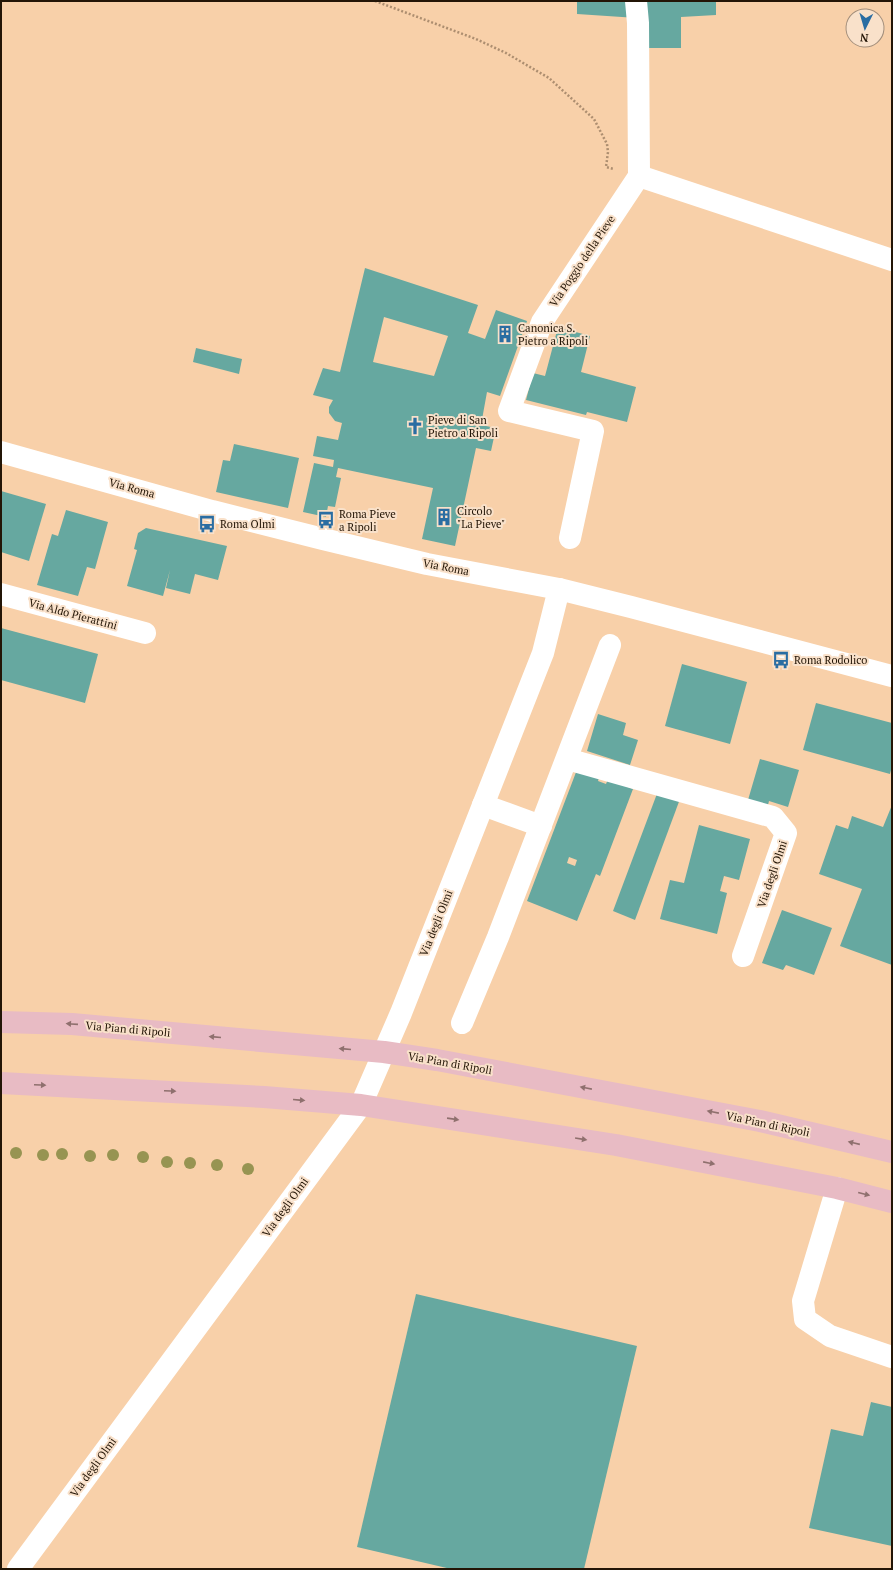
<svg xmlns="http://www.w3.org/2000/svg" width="893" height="1570" font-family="'PT Serif',serif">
<rect width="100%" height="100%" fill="#f8d0a9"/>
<!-- building -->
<g fill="#66a8a0" fill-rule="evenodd">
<polygon points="577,1 635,1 637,18 577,14"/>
<polygon points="641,1 716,1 716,15 681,17 681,48 643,48"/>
<path d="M 365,268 L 478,305 L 468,333 L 485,339 L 496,310 L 527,321 L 500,396 L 487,392 L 481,425 L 496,428 L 491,451 L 476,448 L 455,546 L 422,539 L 433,488 L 338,468 L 336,477 L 341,478 L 335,507 L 328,506 L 326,517 L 303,512 L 314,463 L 333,467 L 334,460 L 313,456 L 317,436 L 338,440 L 342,423 L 335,421 L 329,413 L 329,407 L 333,400 L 313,395 L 323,368 L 340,372 ZM 384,317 L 448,336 L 434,376 L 373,362 Z"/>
<polygon points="558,327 590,336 581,372 636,387 627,422 587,412 586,415 526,400 533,373 545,376"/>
<polygon points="196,348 242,359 239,374 193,362"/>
<polygon points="234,444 299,458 288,508 216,492 223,460 230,461"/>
<polygon points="1,491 46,504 29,561 1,552"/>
<polygon points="66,510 108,522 95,569 87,567 78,596 37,585 52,534 58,536"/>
<polygon points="146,528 227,546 218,580 195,574 190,594 166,588 170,570 163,596 127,586 137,550 134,549 138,533"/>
<polygon points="1,628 98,654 85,703 1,680"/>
<polygon points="682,664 747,682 730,744 665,726"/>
<polygon points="816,703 892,723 892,766 890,774 803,750"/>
<polygon points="598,714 626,723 623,735 638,740 630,765 587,751"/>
<polygon points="760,759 799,770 788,807 769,801 768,805 748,800"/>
<path d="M 578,767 L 600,775 L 598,781 L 606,784 L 608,779 L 633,789 L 600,876 L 596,874 L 577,921 L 527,901 ZM 569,857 L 577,860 L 575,866 L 567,863 Z"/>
<polygon points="658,791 680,799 635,920 613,911"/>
<polygon points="892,805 892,965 840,946 862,889 819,874 836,825 848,829 852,816 883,827"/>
<polygon points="699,825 750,839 739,880 724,876 720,891 727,893 717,934 660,919 670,880 684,883"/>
<polygon points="782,910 832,928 814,975 786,965 783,970 762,963"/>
<polygon points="416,1294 637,1346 584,1569 451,1569 357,1547"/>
<polygon points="871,1402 892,1407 892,1546 809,1528 831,1429 863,1436"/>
</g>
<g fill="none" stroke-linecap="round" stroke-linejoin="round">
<!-- path -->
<polyline stroke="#ad8e70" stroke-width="2.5" stroke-dasharray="2 2" stroke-linecap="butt" points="375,1 476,39 506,53 549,78 594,119 607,144 608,152 606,167 614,169"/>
<!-- minor -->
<g stroke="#fff" stroke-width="22">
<polyline points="639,176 892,260"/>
<polyline points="1,452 212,511 323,539 427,564 559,589 631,607 892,676"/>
<polyline points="570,538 593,431 509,411 542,322 639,176 638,23 636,1"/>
<polyline points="1,594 145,633"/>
<polyline points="567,759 773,817 786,833 743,956"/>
<polyline points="483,805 541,826"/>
<polyline points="462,1023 498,937 610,645"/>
<polyline points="837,1188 803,1301 805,1319 830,1336 892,1357"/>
<polyline points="18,1569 361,1105 401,1013 543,653 559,589"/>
</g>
<!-- major -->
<g stroke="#e8bbc4" stroke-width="22">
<polyline points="1,1022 72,1024 384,1052 437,1060 760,1121 892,1152"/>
<polyline points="1,1083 264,1097 361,1105 616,1145 837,1188 892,1202"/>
</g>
</g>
<!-- trees -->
<g fill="#979452">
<circle cx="16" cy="1153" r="6"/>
<circle cx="62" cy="1154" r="6"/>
<circle cx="43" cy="1155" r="6"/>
<circle cx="113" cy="1155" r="6"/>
<circle cx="90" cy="1156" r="6"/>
<circle cx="143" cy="1157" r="6"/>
<circle cx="167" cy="1162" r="6"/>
<circle cx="190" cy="1163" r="6"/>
<circle cx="217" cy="1165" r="6"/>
<circle cx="248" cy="1169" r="6"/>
</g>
<!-- one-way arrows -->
<defs><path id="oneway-solid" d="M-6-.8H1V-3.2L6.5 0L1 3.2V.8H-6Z"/></defs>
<g fill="#8f706e">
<use href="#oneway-solid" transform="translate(72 1024) rotate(-176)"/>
<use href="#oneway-solid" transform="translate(215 1037) rotate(-175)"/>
<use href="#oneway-solid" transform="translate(345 1049) rotate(-175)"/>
<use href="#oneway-solid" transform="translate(40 1085) rotate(3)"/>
<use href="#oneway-solid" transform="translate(586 1088) rotate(-169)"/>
<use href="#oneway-solid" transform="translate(170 1091) rotate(3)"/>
<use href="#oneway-solid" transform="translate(299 1100) rotate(5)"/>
<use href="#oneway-solid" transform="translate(713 1112) rotate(-169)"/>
<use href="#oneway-solid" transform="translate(453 1119) rotate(8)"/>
<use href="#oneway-solid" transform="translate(581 1139) rotate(9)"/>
<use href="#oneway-solid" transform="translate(854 1143) rotate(-167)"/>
<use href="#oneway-solid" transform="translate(709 1163) rotate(11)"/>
<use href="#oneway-solid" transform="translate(864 1194) rotate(14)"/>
</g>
<!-- icons -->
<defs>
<g id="building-bare" transform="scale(1.38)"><path d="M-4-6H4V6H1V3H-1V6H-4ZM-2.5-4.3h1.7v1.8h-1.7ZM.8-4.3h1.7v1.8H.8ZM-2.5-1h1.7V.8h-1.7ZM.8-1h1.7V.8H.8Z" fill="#2a6da2" stroke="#f9e1ca" stroke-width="2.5" paint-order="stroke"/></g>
<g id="church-bare" transform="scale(1.38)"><path d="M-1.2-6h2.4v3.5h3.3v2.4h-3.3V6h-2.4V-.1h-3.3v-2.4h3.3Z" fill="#2a6da2" stroke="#f9e1ca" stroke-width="2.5" paint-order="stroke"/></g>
<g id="bus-bare" transform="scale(1.38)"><path d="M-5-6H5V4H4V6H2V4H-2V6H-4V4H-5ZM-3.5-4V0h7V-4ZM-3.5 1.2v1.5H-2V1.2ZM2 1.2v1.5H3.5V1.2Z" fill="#2a6da2" stroke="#f9e1ca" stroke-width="2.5" paint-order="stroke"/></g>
</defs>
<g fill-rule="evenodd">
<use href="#building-bare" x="505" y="334"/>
<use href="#church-bare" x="415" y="426"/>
<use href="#building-bare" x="444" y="517"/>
<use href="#bus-bare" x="326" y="520"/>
<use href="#bus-bare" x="207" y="524"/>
<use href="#bus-bare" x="781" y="660"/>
</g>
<g text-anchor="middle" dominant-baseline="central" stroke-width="4" stroke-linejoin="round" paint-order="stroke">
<!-- street labels -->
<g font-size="11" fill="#231506" stroke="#f9e1ca">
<text transform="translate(582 261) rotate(-56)">Via Poggio della Pieve</text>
<text transform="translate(132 488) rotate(15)">Via Roma</text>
<text transform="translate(446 567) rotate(11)">Via Roma</text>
<text transform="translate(73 614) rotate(15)">Via Aldo Pierattini</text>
<text transform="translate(772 874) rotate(-71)">Via degli Olmi</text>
<text transform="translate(436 923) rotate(-68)">Via degli Olmi</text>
<text transform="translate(128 1029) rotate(5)">Via Pian di Ripoli</text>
<text transform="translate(450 1063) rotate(10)">Via Pian di Ripoli</text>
<text transform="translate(768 1124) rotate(12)">Via Pian di Ripoli</text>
<text transform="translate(285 1207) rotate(-54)">Via degli Olmi</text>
<text transform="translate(93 1467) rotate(-54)">Via degli Olmi</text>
</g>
<!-- poi labels -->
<g font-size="11" fill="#231506" stroke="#f9e1ca" text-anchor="start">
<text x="518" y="328">Canonica S.<tspan x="518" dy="13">Pietro a Ripoli</tspan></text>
<text x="428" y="420">Pieve di San<tspan x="428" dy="13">Pietro a Ripoli</tspan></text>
<text x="457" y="511">Circolo<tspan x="457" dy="13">"La Pieve"</tspan></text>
<text x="339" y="514">Roma Pieve<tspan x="339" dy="13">a Ripoli</tspan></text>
<text x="220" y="524">Roma Olmi</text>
<text x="794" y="660">Roma Rodolico</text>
</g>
</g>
<!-- border -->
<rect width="893" height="1570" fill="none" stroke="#231506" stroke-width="4"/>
<!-- north arrow -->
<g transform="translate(865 28) rotate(185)"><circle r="19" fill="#f9e1ca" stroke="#a38f7c"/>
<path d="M0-3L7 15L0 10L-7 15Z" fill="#2a6da2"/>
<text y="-6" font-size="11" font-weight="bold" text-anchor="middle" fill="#231506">N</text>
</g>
</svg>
